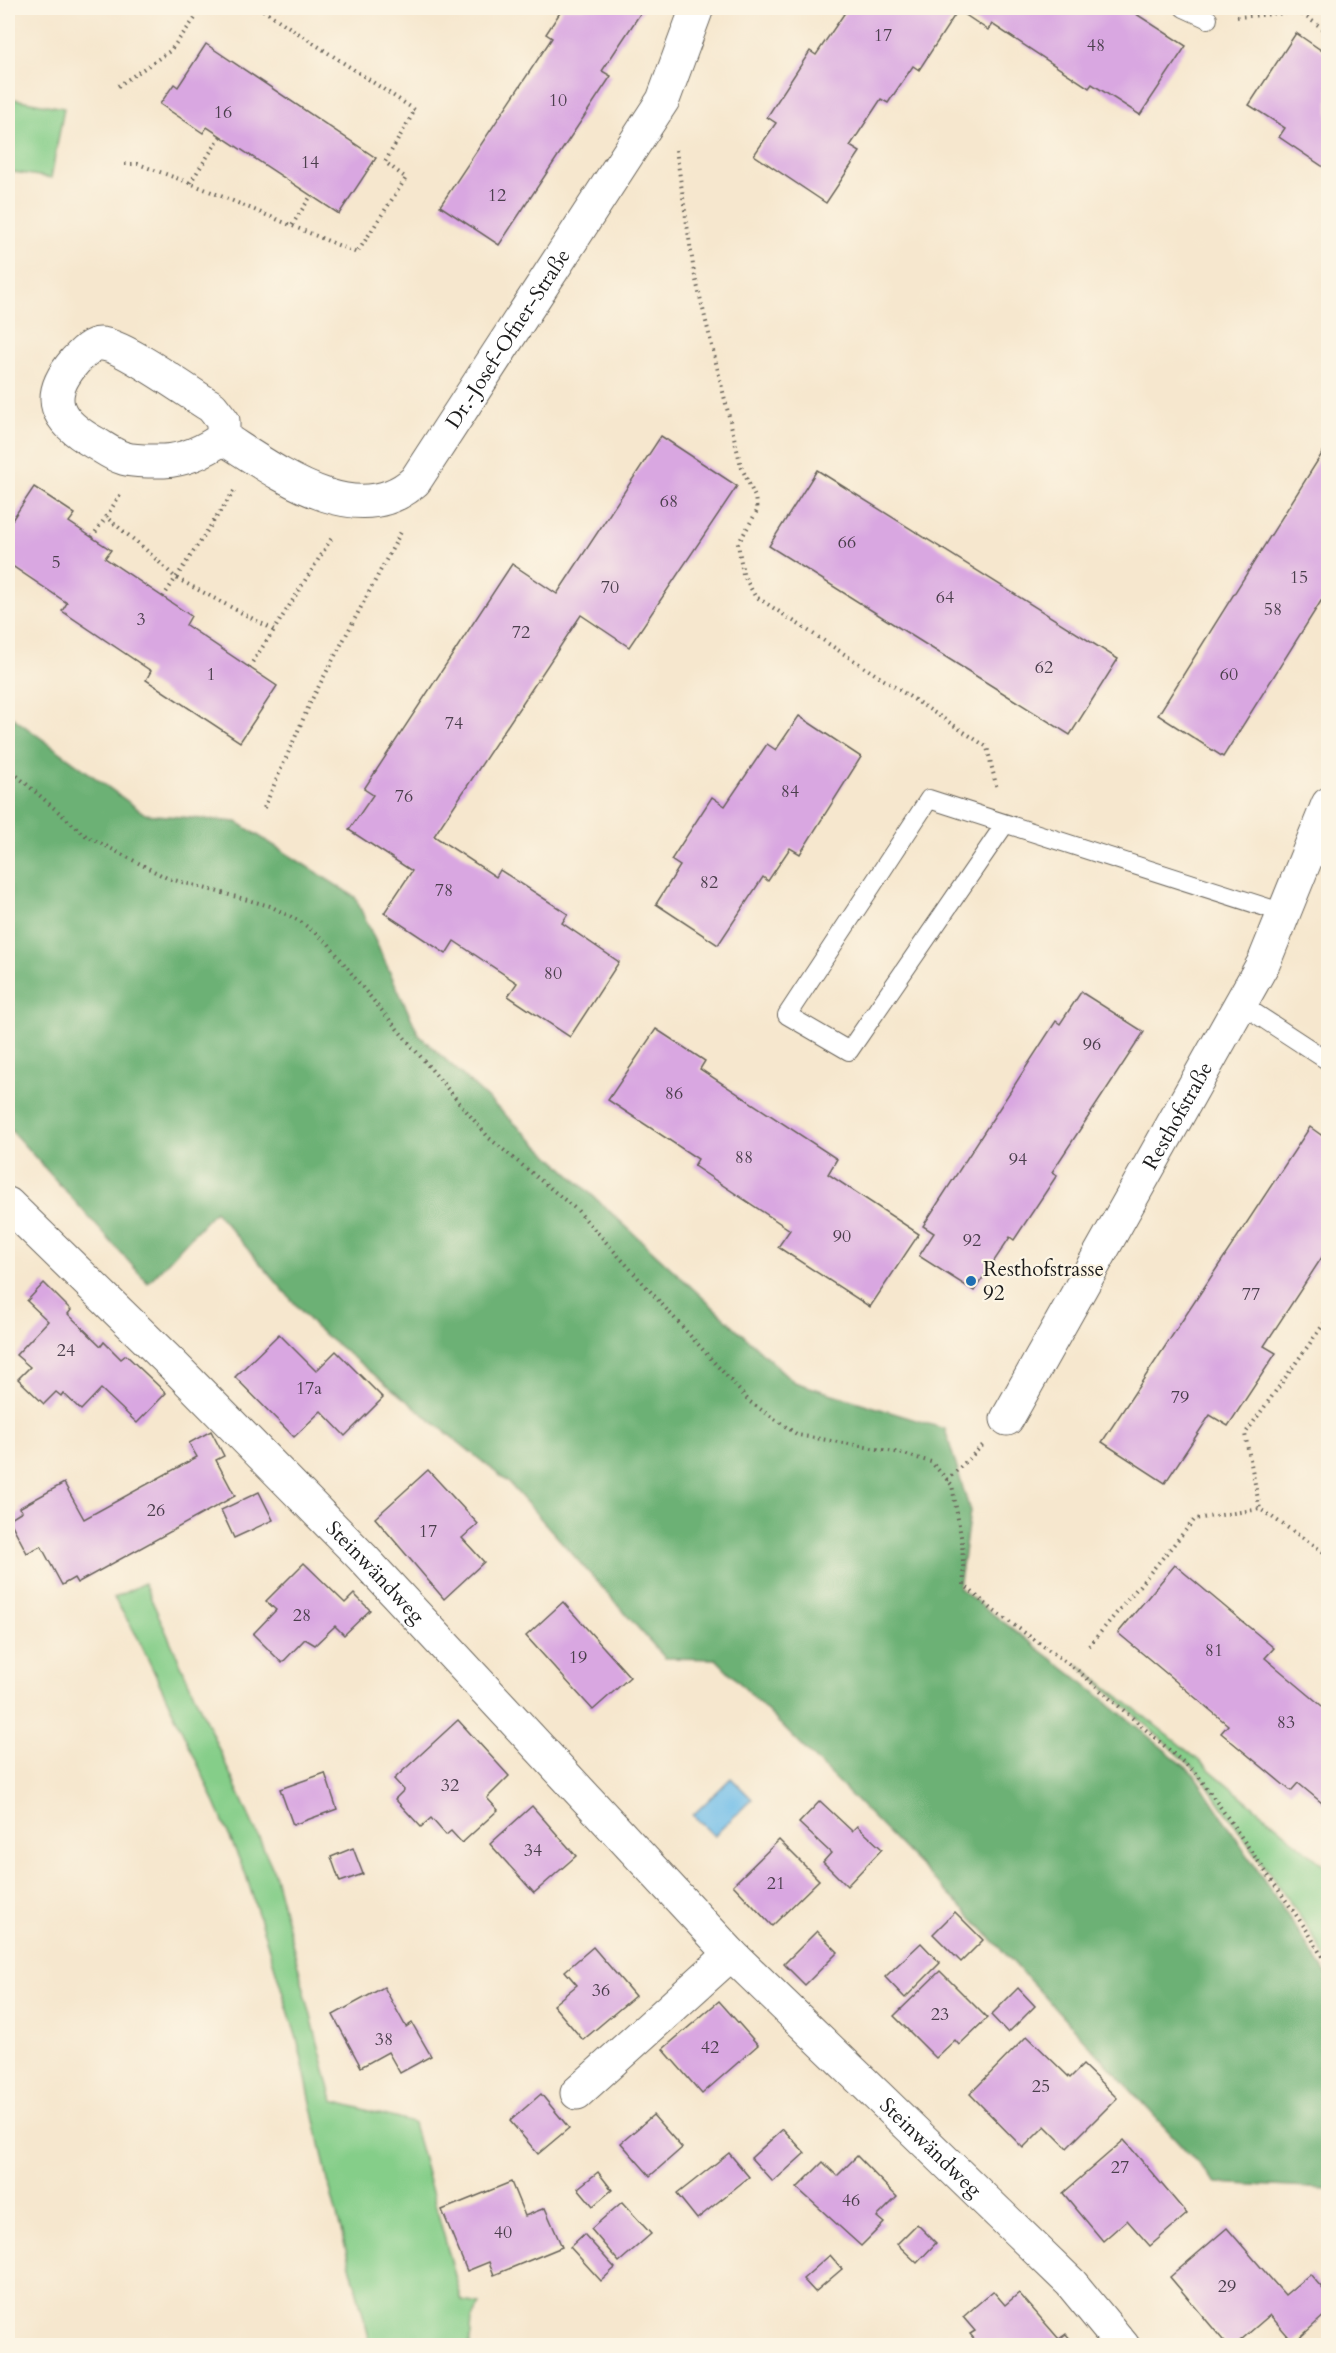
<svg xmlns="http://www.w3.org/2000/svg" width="1336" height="2353" font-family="Cardo,serif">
<rect width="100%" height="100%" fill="#fcf5e5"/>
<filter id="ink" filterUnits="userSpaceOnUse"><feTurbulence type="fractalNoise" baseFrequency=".0167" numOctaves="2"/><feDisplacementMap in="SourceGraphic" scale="12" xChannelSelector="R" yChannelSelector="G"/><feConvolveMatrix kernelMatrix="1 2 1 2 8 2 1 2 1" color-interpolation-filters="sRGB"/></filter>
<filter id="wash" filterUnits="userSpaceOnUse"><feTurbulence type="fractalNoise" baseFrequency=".008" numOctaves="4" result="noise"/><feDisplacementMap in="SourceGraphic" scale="24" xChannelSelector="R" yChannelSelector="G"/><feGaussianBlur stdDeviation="1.35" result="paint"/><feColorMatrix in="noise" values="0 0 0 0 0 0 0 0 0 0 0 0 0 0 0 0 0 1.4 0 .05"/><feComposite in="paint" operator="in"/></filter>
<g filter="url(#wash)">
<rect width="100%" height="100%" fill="#f6e7ce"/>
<!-- green -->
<g fill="#85ce89" stroke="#507552" stroke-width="1.5">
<polygon points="8,98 64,108 51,178 8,171"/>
<polygon points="144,1583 273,1869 333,2101 413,2123 462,2301 480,2304 472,2318 470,2345 371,2345 328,2181 298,2042 246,1875 202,1773 137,1636 114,1598"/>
<polygon points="1078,1664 1179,1744 1328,1869 1328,1964 1310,1931 1199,1773"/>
</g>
<!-- forest -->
<polygon fill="#6cb175" stroke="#446648" stroke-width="1.5" points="8,714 145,814 237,822 355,897 419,1035 794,1382 945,1429 970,1511 959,1588 1086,1685 1194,1774 1328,1977 1328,2189 1216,2183 978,1924 716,1659 665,1658 509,1483 315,1327 215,1211 148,1283 8,1127"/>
<!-- water -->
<polygon fill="#6fbde9" stroke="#466c82" stroke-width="1.5" points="731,1778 752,1799 714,1836 693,1815"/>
<g id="blocks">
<!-- building -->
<g fill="#d9a7e1">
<polygon points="563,8 644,8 602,71 611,76 499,245 440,206 552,38 546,34"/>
<polygon points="848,8 1127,8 1186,46 1140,115 1092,84 1089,88 992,24 988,30 958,10 919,70 913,66 888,103 881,99 850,146 860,152 826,203 754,155 776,123 767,117 810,51 816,55"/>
<polygon points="1296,33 1328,55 1328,170 1279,137 1285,128 1249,105"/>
<polygon points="206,44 376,158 339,214 207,127 203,133 160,104 174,84 178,87"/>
<polygon points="661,436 737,486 629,647 581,615 434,836 496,877 500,870 568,914 562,923 619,962 570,1037 508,996 517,983 454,941 446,954 384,913 412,871 349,830 373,795 364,789 512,564 557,594"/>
<polygon points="1328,444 1328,590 1223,757 1158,715"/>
<polygon points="817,470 1118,659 1070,735 769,546"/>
<polygon points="34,487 75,514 69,522 111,550 105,558 191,616 186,625 277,686 240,742 146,680 151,671 62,611 67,603 8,563 8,526"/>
<polygon points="799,716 861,757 800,854 790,848 768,881 763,877 718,945 656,904 680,866 671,860 712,797 725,806 767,744 776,750"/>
<polygon points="1081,992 1144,1032 1052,1172 1057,1175 1014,1240 1010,1237 974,1291 919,1256 934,1233 923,1226 1056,1021 1060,1024"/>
<polygon points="656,1029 705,1061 700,1069 837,1159 828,1174 919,1234 870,1307 778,1247 790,1230 694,1166 698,1159 608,1100"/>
<polygon points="1310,1127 1328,1140 1328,1248 1264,1346 1276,1353 1228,1426 1210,1415 1165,1483 1102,1442"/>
<polygon points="44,1283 71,1310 68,1314 101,1346 104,1342 121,1359 126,1355 166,1393 137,1423 101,1389 81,1410 63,1393 61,1396 56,1392 44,1404 18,1379 30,1367 16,1355 48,1321 27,1301"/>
<polygon points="279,1334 316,1371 336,1351 383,1398 345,1436 321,1411 294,1437 235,1377"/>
<polygon points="211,1431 224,1456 216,1460 235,1496 77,1583 74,1578 62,1585 41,1546 27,1553 9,1519 22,1511 19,1508 64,1483 84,1519 197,1457 189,1443"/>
<polygon points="428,1470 478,1524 462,1538 484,1562 444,1599 375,1518"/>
<polygon points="259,1492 273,1520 234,1538 221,1510"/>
<polygon points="304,1563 345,1603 354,1594 370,1610 344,1635 335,1626 315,1645 305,1639 282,1663 253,1634 276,1610 266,1601"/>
<polygon points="1175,1565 1274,1648 1265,1658 1328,1711 1328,1808 1298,1783 1291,1791 1221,1733 1228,1725 1118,1633"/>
<polygon points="563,1602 630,1677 593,1710 526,1636"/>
<polygon points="458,1720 509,1776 487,1798 498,1810 462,1843 451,1831 446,1835 431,1818 421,1827 395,1799 404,1790 394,1779"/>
<polygon points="325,1773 337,1809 293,1825 280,1789"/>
<polygon points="820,1801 852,1831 857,1826 882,1849 847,1886 823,1862 831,1853 799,1823"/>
<polygon points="532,1806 576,1856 534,1893 490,1844"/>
<polygon points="779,1840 819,1880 772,1926 733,1885"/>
<polygon points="353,1848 363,1874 340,1882 331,1857"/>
<polygon points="955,1912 983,1940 961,1962 933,1934"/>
<polygon points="817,1931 838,1952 805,1985 784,1964"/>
<polygon points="921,1943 940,1963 905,1998 885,1977"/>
<polygon points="593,1947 635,1996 583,2040 553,2005 577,1985 565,1971"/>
<polygon points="940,1971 987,2018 959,2045 955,2040 936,2058 894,2016"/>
<polygon points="384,1987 406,2027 412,2023 431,2056 400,2073 388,2052 361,2067 333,2015"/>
<polygon points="1018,1988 1035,2006 1008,2033 991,2015"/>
<polygon points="719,2001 758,2045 702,2094 663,2049"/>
<polygon points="1027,2036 1070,2078 1083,2065 1117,2098 1067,2148 1045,2126 1023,2148 970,2094"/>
<polygon points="541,2094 569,2128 538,2154 510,2121"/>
<polygon points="653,2115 682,2148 650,2176 621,2143"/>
<polygon points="783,2129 805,2153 773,2182 751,2158"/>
<polygon points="1124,2140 1187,2214 1150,2246 1127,2220 1103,2241 1063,2193"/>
<polygon points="729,2153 749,2177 697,2219 677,2194"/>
<polygon points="857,2156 897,2197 877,2217 884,2223 861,2246 797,2188 823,2162 837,2176"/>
<polygon points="598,2172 612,2190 593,2206 578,2188"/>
<polygon points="511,2182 525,2216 545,2208 562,2247 494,2275 489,2262 467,2271 442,2210"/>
<polygon points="622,2202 651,2234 619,2262 591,2229"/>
<polygon points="917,2224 936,2243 917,2263 897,2244"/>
<polygon points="1227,2228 1285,2295 1310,2274 1328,2295 1328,2312 1294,2343 1270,2315 1234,2346 1228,2346 1170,2277"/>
<polygon points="584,2234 615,2268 601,2281 570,2247"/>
<polygon points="830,2255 842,2269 815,2292 803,2279"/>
<polygon points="993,2291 1005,2305 1019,2293 1059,2339 1066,2334 1076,2346 980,2346 970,2334 975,2331 963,2317"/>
</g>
</g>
</g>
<g filter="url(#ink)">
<use href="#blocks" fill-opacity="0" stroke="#68635a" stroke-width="1.5"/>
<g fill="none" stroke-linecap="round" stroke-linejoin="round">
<!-- service casing -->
<g stroke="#68635a" stroke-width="20">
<g id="service">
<polyline points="1184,8 1208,19"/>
<polyline points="1005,824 849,1051 787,1015 929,799 1284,913"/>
<polyline points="1241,1004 1328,1061"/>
</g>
</g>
<!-- minor casing -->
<g stroke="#68635a" stroke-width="35">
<g id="minor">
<path id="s1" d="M 223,438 C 206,450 185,460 164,461 C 152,461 134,462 123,458 C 113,455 104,448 95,443 C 56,421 43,398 75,361 C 81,355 91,343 101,344 C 122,344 190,394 212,407 L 223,421 L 223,438 C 275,471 357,534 415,481 L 663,100 L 697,8"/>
<path id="s2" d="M 8,1204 L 174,1366 L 362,1557 L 731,1954 L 1071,2283 L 1123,2346"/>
<path id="s3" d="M 1007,1419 L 1264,962 L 1328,804"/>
<polyline points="577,2093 731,1954"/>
</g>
</g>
<!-- path -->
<g stroke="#68635a" stroke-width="4" stroke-dasharray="1.5 4.5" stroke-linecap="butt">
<polyline points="1237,17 1299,12 1328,32"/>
<polyline points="118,86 170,51 203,8"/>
<polyline points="676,150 694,272 741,466 755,497 757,511 738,544 743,574 755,596 987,747 997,789"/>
<polyline points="125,164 138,164 190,183 357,253 406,178 385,162 415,110 260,8"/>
<polyline points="190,183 221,136"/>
<polyline points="292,225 311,196"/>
<polyline points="8,381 9,378"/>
<polyline points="120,495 106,517 144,548 176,578 274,630 333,536"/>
<polyline points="92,537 106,517"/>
<polyline points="163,597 236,488"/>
<polyline points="249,667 274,630"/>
<polyline points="8,768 85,835 167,878 270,906 301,922 328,943 362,987 489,1138 577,1210 750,1402 798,1435 900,1453 931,1462 952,1485 962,1542 964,1585 994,1611 1077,1670 1197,1774 1308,1932 1328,1967"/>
<polyline points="264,808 311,701 401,532"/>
<polyline points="1328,1318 1245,1434 1260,1509 1328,1555"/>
<polyline points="947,1480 983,1445"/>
<polyline points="1089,1646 1195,1519 1260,1509"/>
</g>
<!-- service -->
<use href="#service" stroke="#fff" stroke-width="18"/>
<!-- minor -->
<use href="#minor" stroke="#fff" stroke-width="33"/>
</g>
</g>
<!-- markers -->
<circle fill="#1f6fb2" stroke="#fcf5e5" stroke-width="2" cx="971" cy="1281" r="6"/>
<g text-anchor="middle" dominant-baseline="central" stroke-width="4.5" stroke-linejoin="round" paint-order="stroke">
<!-- number labels -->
<g font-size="18" fill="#4b3f4d">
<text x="883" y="35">17</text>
<text x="1096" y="45">48</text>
<text x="558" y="100">10</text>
<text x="223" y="112">16</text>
<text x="310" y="162">14</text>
<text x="497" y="195">12</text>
<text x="669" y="501">68</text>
<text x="847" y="542">66</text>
<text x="56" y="562">5</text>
<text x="1299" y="577">15</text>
<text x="610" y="587">70</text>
<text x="945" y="597">64</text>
<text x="1273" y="609">58</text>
<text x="141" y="619">3</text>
<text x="521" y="632">72</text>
<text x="1044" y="667">62</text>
<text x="211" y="674">1</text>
<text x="1229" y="674">60</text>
<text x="454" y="723">74</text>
<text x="790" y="791">84</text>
<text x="404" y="796">76</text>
<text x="709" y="882">82</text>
<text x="444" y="890">78</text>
<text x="553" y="973">80</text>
<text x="1092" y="1044">96</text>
<text x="674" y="1093">86</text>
<text x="744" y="1157">88</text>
<text x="1018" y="1159">94</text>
<text x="842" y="1236">90</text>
<text x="972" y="1240">92</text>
<text x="1251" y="1294">77</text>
<text x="66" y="1350">24</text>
<text x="309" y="1388">17a</text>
<text x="1180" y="1397">79</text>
<text x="156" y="1510">26</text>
<text x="428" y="1531">17</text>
<text x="302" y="1615">28</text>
<text x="1214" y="1650">81</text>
<text x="578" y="1657">19</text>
<text x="1286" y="1722">83</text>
<text x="450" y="1785">32</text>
<text x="533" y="1850">34</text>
<text x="776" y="1883">21</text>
<text x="601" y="1990">36</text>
<text x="940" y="2014">23</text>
<text x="384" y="2039">38</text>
<text x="710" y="2047">42</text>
<text x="1041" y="2086">25</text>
<text x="1120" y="2167">27</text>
<text x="851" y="2200">46</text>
<text x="503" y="2232">40</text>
<text x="1227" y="2286">29</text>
</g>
<!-- street labels -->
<g font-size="21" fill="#1c1c1c" stroke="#fcf5e5">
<text stroke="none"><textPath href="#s1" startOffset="819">Dr.-Josef-Ofner-Straße</textPath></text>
<text stroke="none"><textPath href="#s3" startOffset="348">Resthofstraße</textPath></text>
<text stroke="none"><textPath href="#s2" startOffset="520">Steinwändweg</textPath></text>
<text stroke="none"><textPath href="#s2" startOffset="1320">Steinwändweg</textPath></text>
</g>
<!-- poi labels -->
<g font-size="21" fill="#1c1c1c" stroke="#fcf5e5" text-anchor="start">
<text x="983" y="1269">Resthofstrasse<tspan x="983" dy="24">92</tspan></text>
</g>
</g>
<!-- margin -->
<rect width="1336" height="2353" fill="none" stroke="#fcf5e5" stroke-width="30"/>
</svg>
